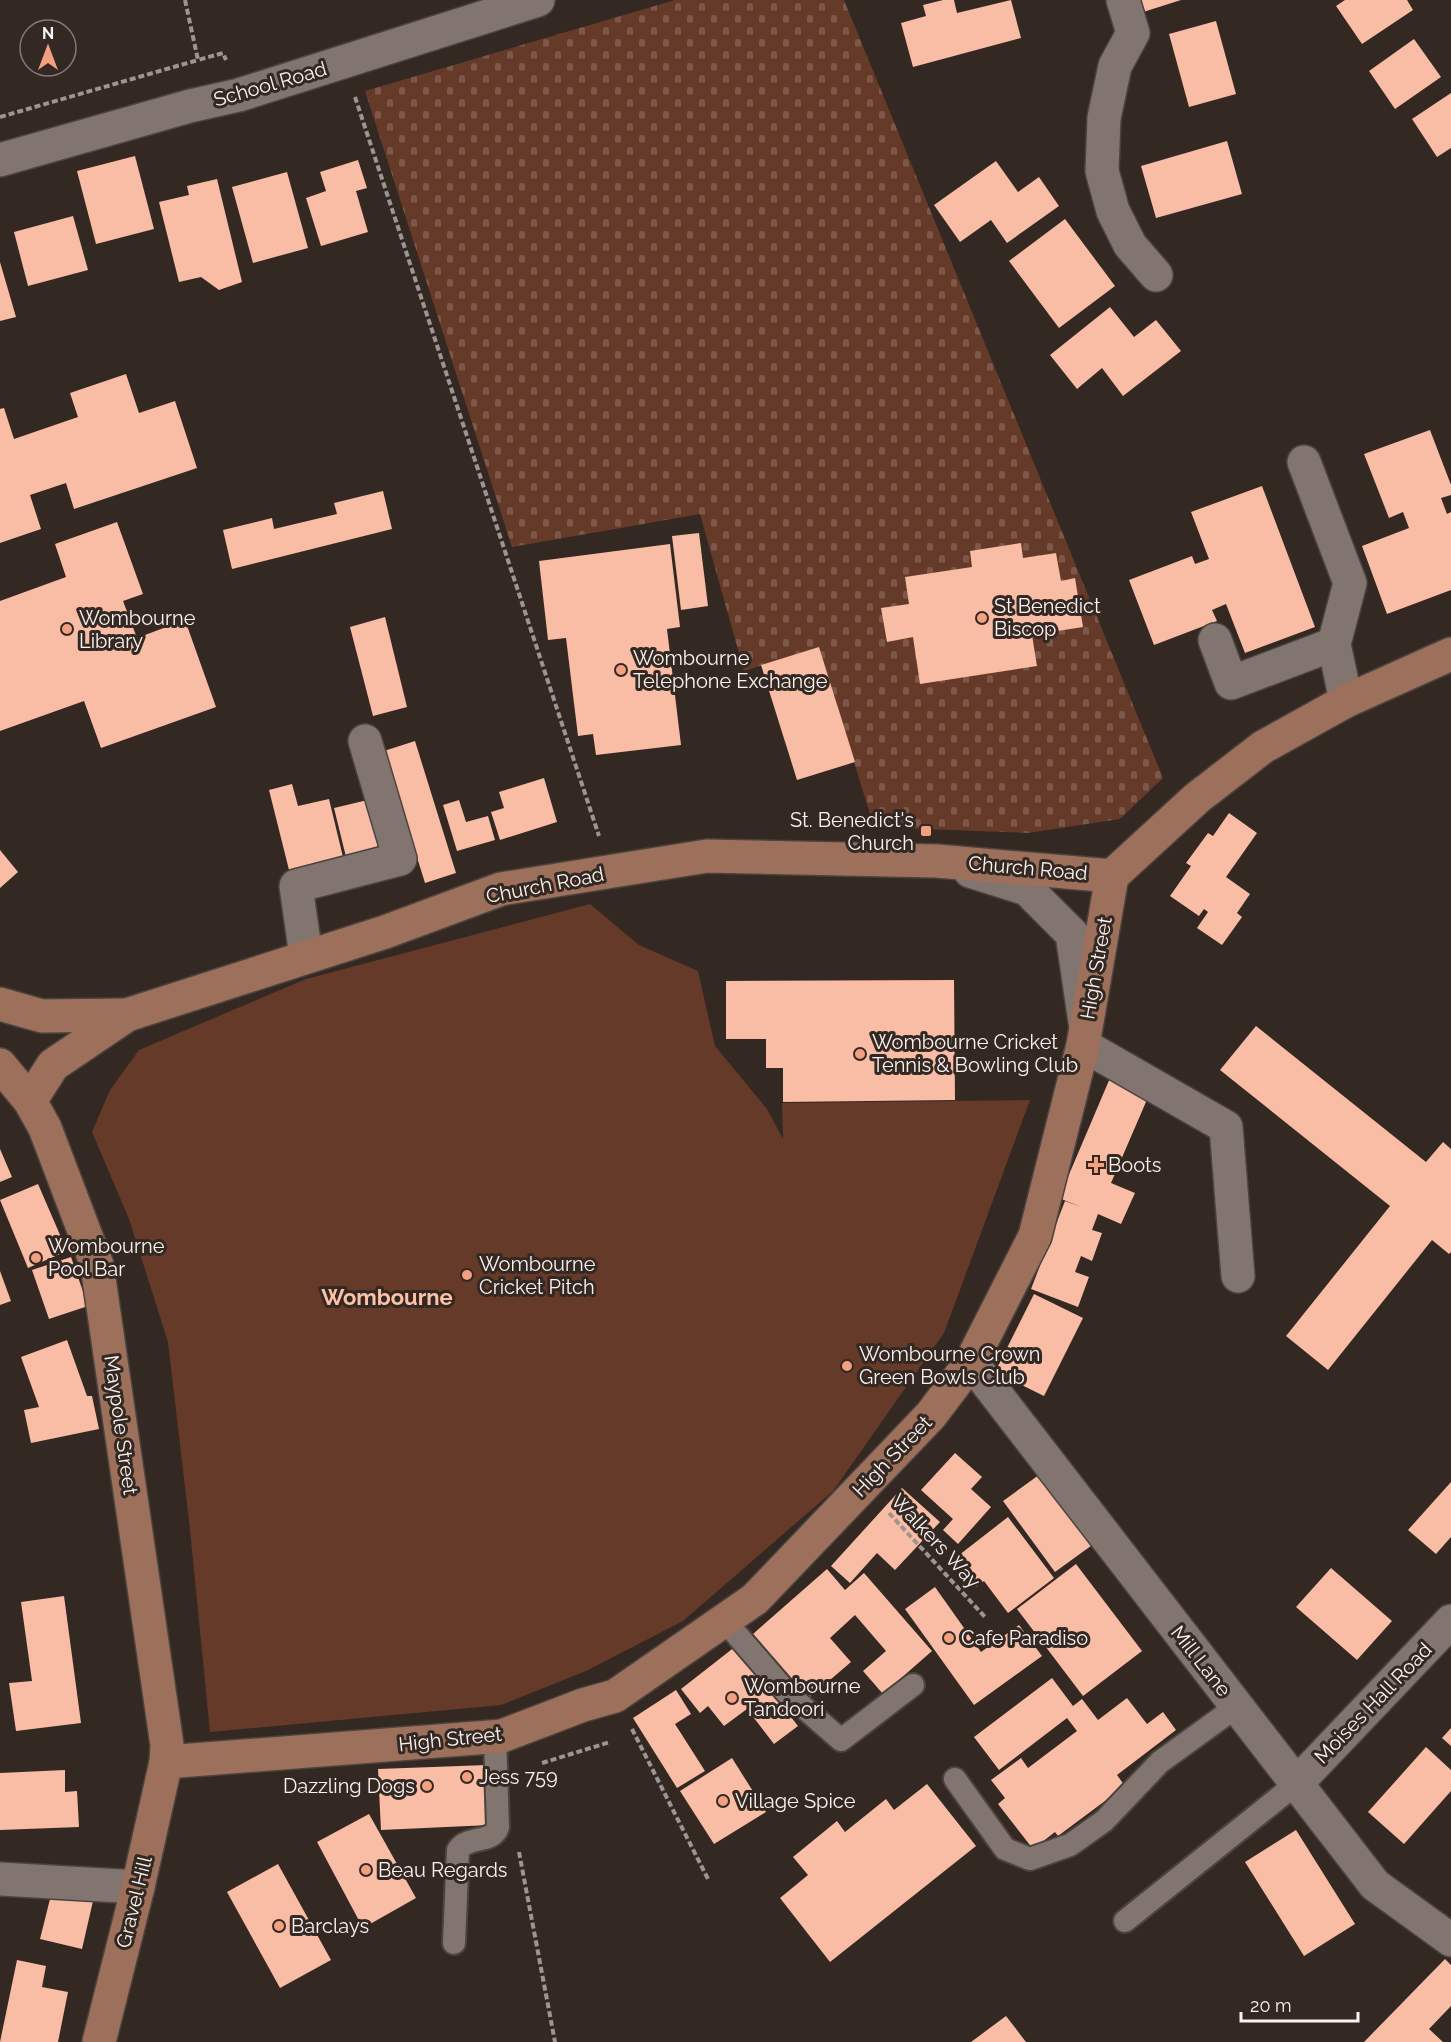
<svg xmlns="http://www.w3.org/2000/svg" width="1451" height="2042" font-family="Raleway,sans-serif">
<defs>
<pattern id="cemetery-stones" width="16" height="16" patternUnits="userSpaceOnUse" patternTransform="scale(1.5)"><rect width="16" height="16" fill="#663a28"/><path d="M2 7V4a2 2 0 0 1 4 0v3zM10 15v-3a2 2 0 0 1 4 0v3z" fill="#7d5748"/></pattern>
</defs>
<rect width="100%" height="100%" fill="#342823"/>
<!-- cemetery -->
<polygon fill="url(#cemetery-stones)" points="675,0 844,0 1163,778 1120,819 1028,833 874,827 819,648 744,671 700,514 512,547 365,91"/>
<!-- garden -->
<polygon fill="#663a28" points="590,904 639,945 698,971 715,1046 767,1109 783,1139 782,1103 1030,1100 944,1333 833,1491 683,1621 586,1671 501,1705 210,1732 190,1530 168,1342 129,1219 92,1132 110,1090 139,1050 306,979"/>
<!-- building -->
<g fill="#f9bca5">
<polygon points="943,0 954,0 957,13 1011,0 1021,38 913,67 901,23 926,16 923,5"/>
<polygon points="1133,0 1181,0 1137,14"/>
<polygon points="1345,0 1407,0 1413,10 1362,44 1336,6"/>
<polygon points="1216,21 1236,94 1189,107 1169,34"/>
<polygon points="1414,39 1441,77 1395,109 1369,71"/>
<polygon points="1451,93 1451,148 1437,157 1412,119"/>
<polygon points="1227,141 1242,194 1156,218 1141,166"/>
<polygon points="135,156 154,229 96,244 77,171"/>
<polygon points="358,160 367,188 356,191 368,232 321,246 306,198 326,191 320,172"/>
<polygon points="996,161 1018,192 1039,177 1059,206 1007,243 991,220 960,242 934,205"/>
<polygon points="287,172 308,248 253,263 232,187"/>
<polygon points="217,179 242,282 219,290 201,277 179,282 159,202 189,195 187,186"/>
<polygon points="73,216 88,270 28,286 14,232"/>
<polygon points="1065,219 1115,286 1059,328 1009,261"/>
<polygon points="0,262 16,317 0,321"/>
<polygon points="1110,307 1134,337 1156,320 1181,351 1123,396 1102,368 1077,389 1050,355"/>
<polygon points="126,374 139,413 175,401 197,468 74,509 66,483 30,495 41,529 0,543 0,409 4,408 14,439 78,417 70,393"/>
<polygon points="1430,430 1451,485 1451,495 1441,498 1447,514 1451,512 1451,590 1387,614 1362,546 1409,528 1403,512 1389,518 1364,454"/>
<polygon points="1262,486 1315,627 1245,653 1226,604 1212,610 1217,621 1154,645 1129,580 1192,556 1195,564 1209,559 1191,512"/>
<polygon points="383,491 392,529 232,569 223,530 272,518 274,529 337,514 334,503"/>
<polygon points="117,522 143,594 123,601 137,638 185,620 216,707 101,748 84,701 0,731 0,601 66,577 55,544"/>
<polygon points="699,533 708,606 681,610 672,536"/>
<polygon points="1021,543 1023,558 1056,553 1061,581 1075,578 1083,627 1032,635 1037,666 920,684 913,637 887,642 881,608 909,604 905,577 972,567 970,551"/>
<polygon points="670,544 680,627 667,629 681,745 596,755 593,734 578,736 566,638 548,640 539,561"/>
<polygon points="385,617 407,707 373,716 350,627"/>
<polygon points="819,647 855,762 797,780 761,665"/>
<polygon points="415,741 456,873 425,883 384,751"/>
<polygon points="544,778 557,822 500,840 491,812 504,808 499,792"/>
<polygon points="292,784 298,806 329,799 343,857 289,870 269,790"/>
<polygon points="376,798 389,850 347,861 334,808"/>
<polygon points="459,800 466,822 488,816 495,840 457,851 443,805"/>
<polygon points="1229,813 1257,833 1226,877 1250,894 1237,913 1242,917 1222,945 1197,928 1208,912 1204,909 1199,916 1170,896 1191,866 1186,863 1208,833 1213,836"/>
<polygon points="0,850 18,872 0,888"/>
<polygon points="954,980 955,1100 783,1102 783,1068 766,1068 766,1039 726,1039 726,981"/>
<polygon points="1256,1026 1426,1162 1443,1142 1451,1149 1451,1252 1449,1254 1432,1240 1328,1370 1286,1336 1390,1206 1220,1070"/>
<polygon points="1113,1071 1152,1088 1111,1183 1135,1193 1121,1224 1098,1214 1092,1230 1102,1233 1092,1261 1081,1256 1075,1272 1089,1277 1078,1307 1031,1289 1065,1201 1081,1207 1059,1198"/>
<polygon points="0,1149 12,1177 0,1182"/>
<polygon points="38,1184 67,1251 28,1268 0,1200"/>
<polygon points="71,1257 88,1306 49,1319 32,1270"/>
<polygon points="0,1271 11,1301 0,1305"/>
<polygon points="1034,1294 1083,1318 1044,1396 995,1372"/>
<polygon points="67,1340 87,1396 92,1396 99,1429 31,1443 24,1410 39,1407 21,1357"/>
<polygon points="955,1453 982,1477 971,1489 991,1507 958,1544 943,1530 953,1519 921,1490"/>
<polygon points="1043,1472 1095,1543 1055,1572 1003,1501"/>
<polygon points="1451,1482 1451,1537 1436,1554 1408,1530"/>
<polygon points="902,1488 940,1522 895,1570 877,1553 850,1583 831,1566"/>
<polygon points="1008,1517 1054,1578 1008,1613 984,1581 976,1587 954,1559"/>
<polygon points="1076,1564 1142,1651 1083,1696 1017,1609"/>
<polygon points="1331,1568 1392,1621 1357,1660 1296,1607"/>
<polygon points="827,1569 845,1590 864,1573 932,1651 883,1694 863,1671 886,1651 855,1615 830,1638 851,1662 809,1698 753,1634"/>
<polygon points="935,1587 981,1652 1019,1625 1042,1656 974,1705 905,1609"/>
<polygon points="64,1596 81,1723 16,1731 9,1683 32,1681 21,1602"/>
<polygon points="736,1646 798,1726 774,1744 747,1709 724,1726 708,1706 700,1713 681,1689"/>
<polygon points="1052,1678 1073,1706 1082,1699 1098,1720 1127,1698 1147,1724 1163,1712 1176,1730 1117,1775 1125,1786 1058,1836 1055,1832 1033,1849 998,1804 1005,1798 991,1780 1021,1758 1028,1768 1077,1731 1067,1718 999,1770 974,1737"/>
<polygon points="676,1690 691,1714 675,1724 705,1771 677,1788 633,1718"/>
<polygon points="1451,1728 1451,1746 1442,1738"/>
<polygon points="1426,1747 1451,1770 1451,1791 1404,1844 1368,1812"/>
<polygon points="732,1758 766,1812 714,1844 680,1791"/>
<polygon points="487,1765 490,1825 381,1830 378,1769"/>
<polygon points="65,1770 65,1792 77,1791 79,1827 0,1830 0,1773"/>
<polygon points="927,1784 976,1846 830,1962 780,1898 808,1875 793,1857 837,1821 845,1832 886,1799 894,1810"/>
<polygon points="369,1814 416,1898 363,1928 317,1842"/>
<polygon points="1296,1830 1355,1924 1304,1956 1245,1862"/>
<polygon points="278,1864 331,1960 280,1988 227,1892"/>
<polygon points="52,1891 93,1901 82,1949 40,1939"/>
<polygon points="1445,1959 1451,1965 1451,2006 1429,2029 1443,2042 1364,2042"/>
<polygon points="17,1960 46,1966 42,1987 68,1992 58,2042 0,2042"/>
<polygon points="1006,2016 1026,2042 971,2042"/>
</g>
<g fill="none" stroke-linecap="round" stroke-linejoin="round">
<!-- lane casing -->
<g stroke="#4c433e" stroke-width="26">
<g id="lane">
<polyline points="725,1621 787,1693 841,1740 913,1685"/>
<polyline points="955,1779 1005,1849 1030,1859 1070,1845 1104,1821 1160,1762 1236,1707"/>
<polyline points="1125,1921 1296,1784"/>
<path d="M 454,1943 L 458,1850 C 468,1835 493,1844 498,1827 L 495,1737"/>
</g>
</g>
<!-- street casing -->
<g stroke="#4c433e" stroke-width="36">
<g id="street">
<polyline points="1123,0 1133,33 1115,66 1104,118 1102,171 1113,211 1130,245 1156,275"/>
<polyline points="0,160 190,106 239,95 538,0"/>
<polyline points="1304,462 1350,583 1334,644 1346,701"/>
<polyline points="1215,640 1231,683 1334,644"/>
<polyline points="970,871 1027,889 1072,934 1085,1022"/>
<polyline points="306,956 296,886 400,859 365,741"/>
<polyline points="1083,1045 1226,1127 1238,1276"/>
<polyline points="971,1362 1375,1885 1451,1940"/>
<polyline points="1296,1784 1451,1621"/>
<polyline points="0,1879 138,1887"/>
</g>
</g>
<!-- secondary casing -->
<g stroke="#4c433e" stroke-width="36">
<g id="secondary">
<polyline points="0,1004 42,1016 127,1015"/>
<polyline points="0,1065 30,1101 45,1128 97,1265 167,1745 166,1762 138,1887 99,2042"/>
<polyline points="30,1101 53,1065 127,1015 385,932 501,889 707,856 937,861 1112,876"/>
<polyline points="166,1762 502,1736 583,1705 615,1696 755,1599 931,1415 971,1362 1035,1236 1083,1045 1112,876 1197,798 1263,747 1346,701 1451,654"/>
</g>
</g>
<!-- path -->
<g stroke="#9e9491" stroke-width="4" stroke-dasharray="6 3" stroke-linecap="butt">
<polyline points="185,0 198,60 223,53 226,60"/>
<polyline points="355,97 599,836"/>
<polyline points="0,117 198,60"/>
<polyline points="889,1513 985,1617"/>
<polyline points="632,1729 709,1881"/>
<polyline points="542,1763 610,1742"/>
<polyline points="519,1852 555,2042"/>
</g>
<!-- lane -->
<use href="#lane" stroke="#82746e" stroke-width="22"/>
<!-- street -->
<use href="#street" stroke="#82746e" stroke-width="33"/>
<!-- secondary -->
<use href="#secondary" stroke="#9d705c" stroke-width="33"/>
</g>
<!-- markers -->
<g fill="#f2a080" stroke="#342823" stroke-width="2">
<circle cx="982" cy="618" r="6"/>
<circle cx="67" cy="629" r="6"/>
<circle cx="621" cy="670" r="6"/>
<rect x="920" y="825" width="12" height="12" rx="3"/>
<circle cx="860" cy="1054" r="6"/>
<path d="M1093 1156h6v6h6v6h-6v6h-6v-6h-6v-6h6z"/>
<circle cx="36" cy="1258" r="6"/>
<circle cx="467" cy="1275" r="6"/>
<circle cx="847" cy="1366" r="6"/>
<circle cx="949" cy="1638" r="6"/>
<circle cx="732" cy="1698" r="6"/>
<circle cx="467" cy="1777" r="6"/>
<circle cx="427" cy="1786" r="6"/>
<circle cx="723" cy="1801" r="6"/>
<circle cx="366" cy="1870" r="6"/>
<circle cx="279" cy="1926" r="6"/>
</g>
<g text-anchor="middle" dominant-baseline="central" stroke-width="6" stroke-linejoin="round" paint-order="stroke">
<!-- street labels -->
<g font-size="20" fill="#fbf3f0" stroke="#342823">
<text transform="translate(270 84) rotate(-16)">School Road</text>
<text transform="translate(1028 868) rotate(5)">Church Road</text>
<text transform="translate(545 885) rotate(-11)">Church Road</text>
<text transform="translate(1096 968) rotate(-80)">High Street</text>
<text transform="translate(121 1425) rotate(82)">Maypole Street</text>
<text transform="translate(892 1456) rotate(-46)">High Street</text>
<text transform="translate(936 1541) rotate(47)">Walkers Way</text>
<text transform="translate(1201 1661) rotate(52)">Mill Lane</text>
<text transform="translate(1373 1703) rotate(-46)">Moises Hall Road</text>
<text transform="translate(450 1739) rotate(-6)">High Street</text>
<text transform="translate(134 1902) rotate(-76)">Gravel Hill</text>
</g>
<!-- poi labels -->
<g font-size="20" fill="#fbf3f0" stroke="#342823" text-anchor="start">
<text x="994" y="606">St Benedict<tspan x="994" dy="23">Biscop</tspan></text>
<text x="79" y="618">Wombourne<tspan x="79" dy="23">Library</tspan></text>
<text x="633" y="658">Wombourne<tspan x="633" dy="23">Telephone Exchange</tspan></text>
<text x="914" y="820" text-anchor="end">St. Benedict's<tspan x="914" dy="23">Church</tspan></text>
<text x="872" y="1042">Wombourne Cricket<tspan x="872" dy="23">Tennis &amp; Bowling Club</tspan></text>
<text x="1108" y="1165">Boots</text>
<text x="48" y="1246">Wombourne<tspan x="48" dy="23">Pool Bar</tspan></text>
<text x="479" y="1264">Wombourne<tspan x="479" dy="23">Cricket Pitch</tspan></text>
<text x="859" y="1354">Wombourne Crown<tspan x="859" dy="23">Green Bowls Club</tspan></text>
<text x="961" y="1638">Cafe Paradiso</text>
<text x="744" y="1686">Wombourne<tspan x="744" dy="23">Tandoori</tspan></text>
<text x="479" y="1777">Jess 759</text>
<text x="415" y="1786" text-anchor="end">Dazzling Dogs</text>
<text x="735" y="1801">Village Spice</text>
<text x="378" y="1870">Beau Regards</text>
<text x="291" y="1926">Barclays</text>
</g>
<!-- quarter labels -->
<g font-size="22" font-weight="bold" fill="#fec0a7" stroke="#342823">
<text x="387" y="1297">Wombourne</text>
</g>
</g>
<!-- north arrow -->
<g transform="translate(48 48)"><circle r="28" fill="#342823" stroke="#847975" stroke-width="1.5"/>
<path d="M0-4.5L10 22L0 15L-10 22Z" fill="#f2a080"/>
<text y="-9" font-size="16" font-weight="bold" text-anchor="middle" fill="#fbf3f0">N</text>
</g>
<!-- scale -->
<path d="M1241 2012v9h117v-9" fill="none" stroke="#fbf3f0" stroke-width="3"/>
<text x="1250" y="2012" font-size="18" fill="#fbf3f0" stroke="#342823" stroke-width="4.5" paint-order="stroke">20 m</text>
</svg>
